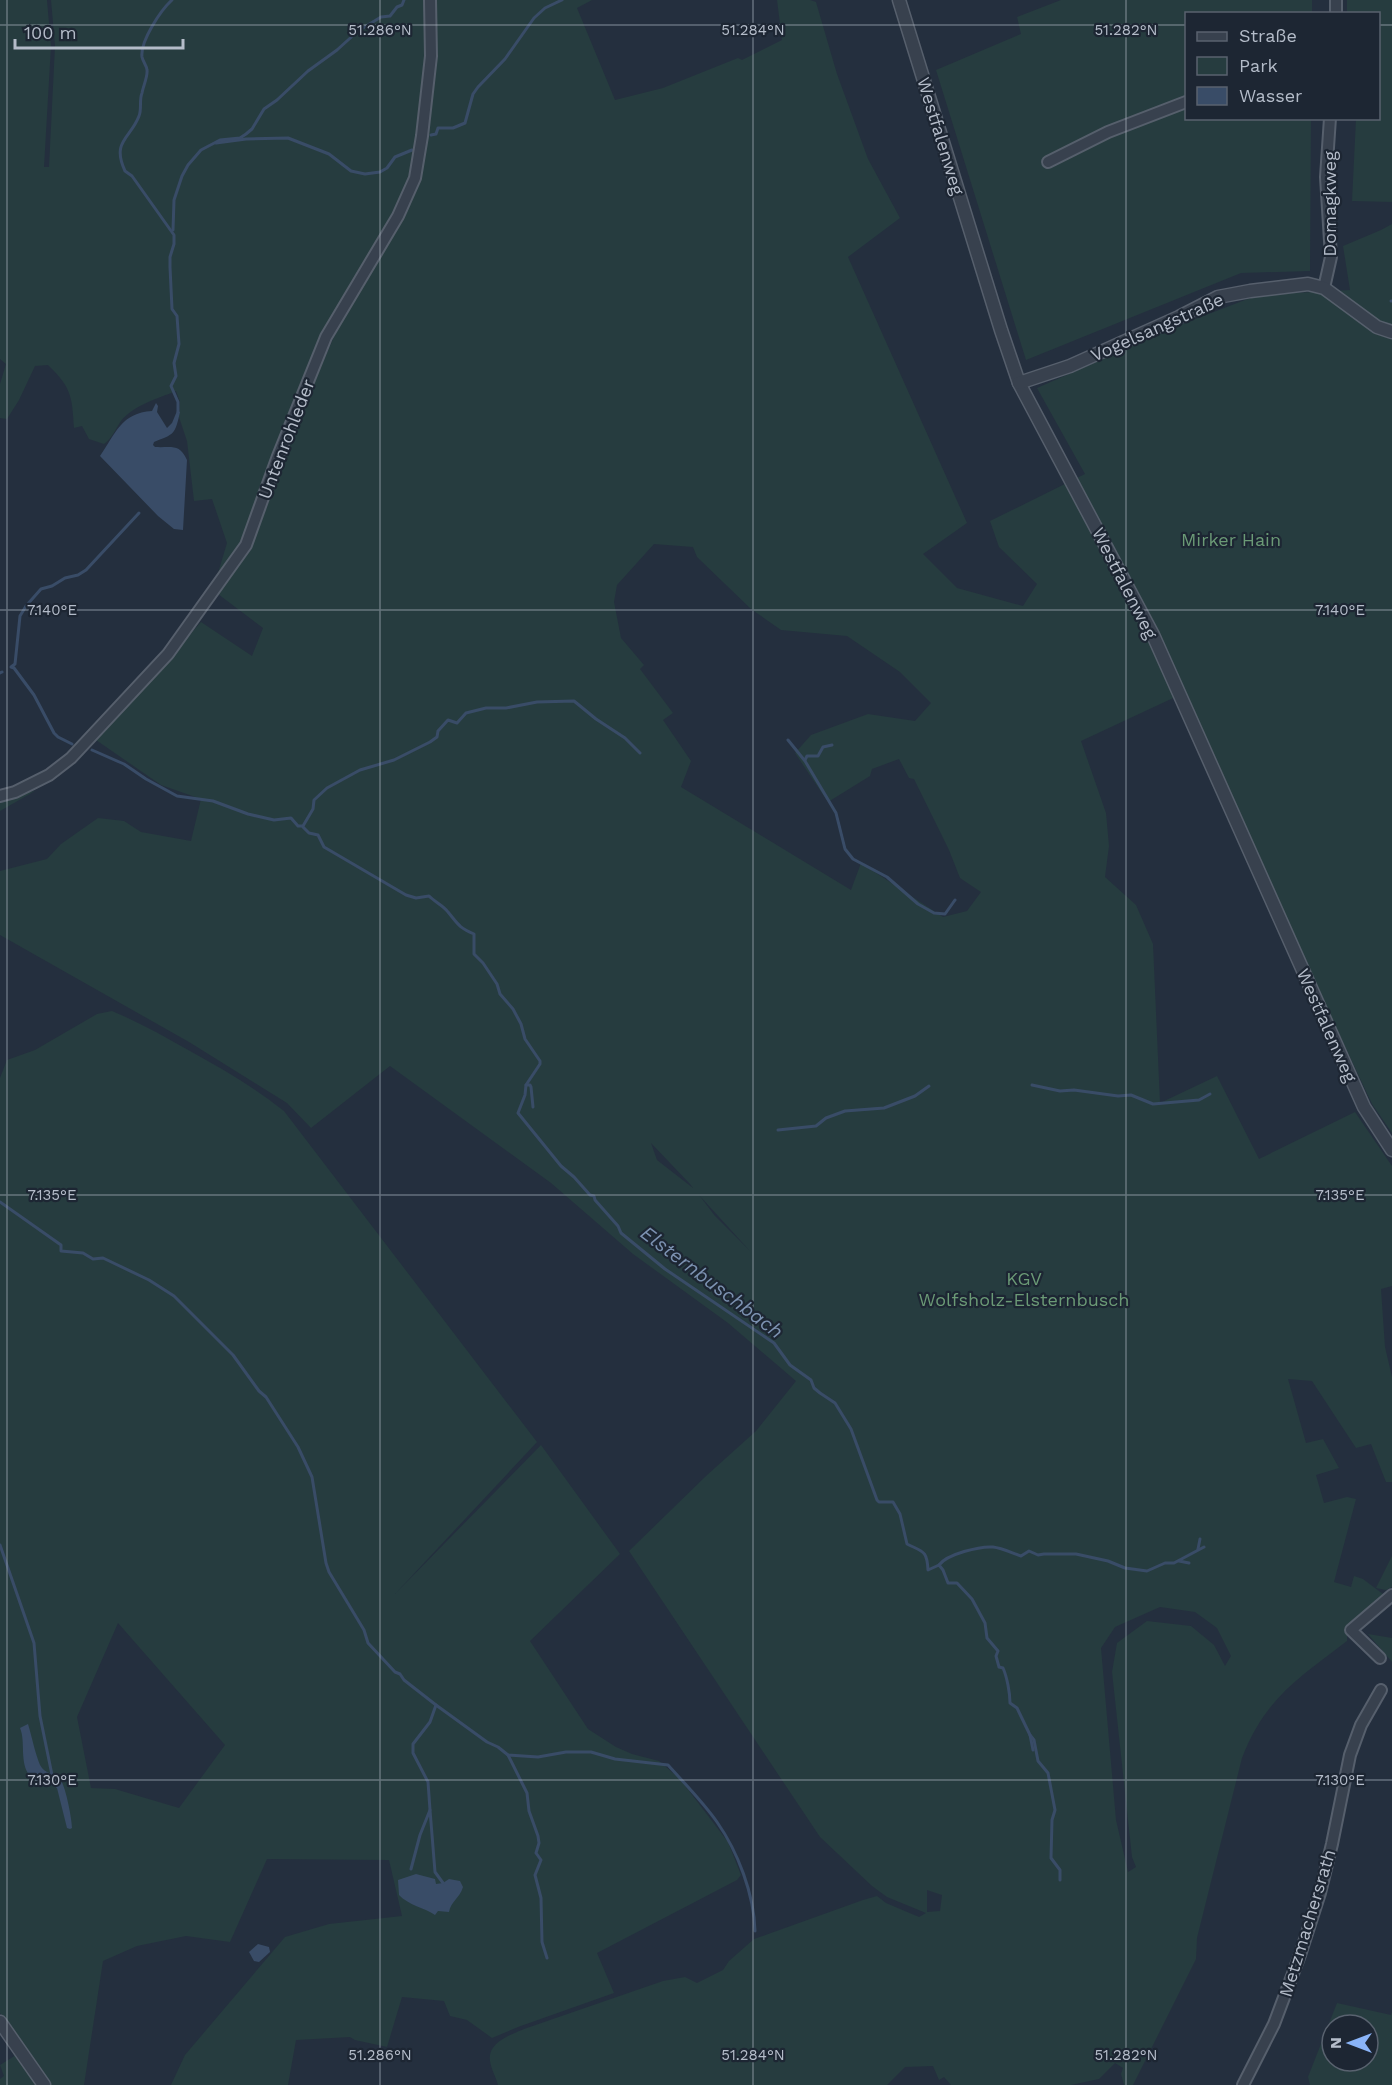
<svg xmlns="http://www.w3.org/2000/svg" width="1392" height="2085" font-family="'Work Sans',sans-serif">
<rect width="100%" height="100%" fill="#242f3e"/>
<!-- green -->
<g fill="#263c3f" fill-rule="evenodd">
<path d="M 0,0 L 47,0 L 51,46 L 44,167 L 49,167 L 55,46 L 51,0 L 592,0 L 577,8 L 615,100 L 663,88 L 738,58 L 742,60 L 782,40 L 777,0 L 810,0 L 816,2 L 837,74 L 868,159 L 900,218 L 848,257 L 967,523 L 923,554 L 957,588 L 1023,606 L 1037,584 L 999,547 L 990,521 L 1085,474 L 1037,388 L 1180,325 L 1258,295 L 1350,290 L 1343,246 L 1381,230 L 1392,224 L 1392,1133 L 1372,1104 L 1309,970 L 1186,692 L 1081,741 L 1106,813 L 1109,846 L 1105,877 L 1136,905 L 1153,944 L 1160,1103 L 1217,1076 L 1259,1159 L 1355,1112 L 1392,1166 L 1392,1286 L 1381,1289 L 1385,1347 L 1392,1377 L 1392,1482 L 1386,1482 L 1371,1444 L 1356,1448 L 1312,1381 L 1288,1379 L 1306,1443 L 1323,1439 L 1339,1468 L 1316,1475 L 1324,1503 L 1347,1497 L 1356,1499 L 1334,1582 L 1351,1587 L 1354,1576 L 1363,1579 L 1383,1594 L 1347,1628 L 1347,1641 C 1299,1678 1265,1698 1242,1758 L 1197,1938 L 1196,1959 L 1133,2085 L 1124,2085 L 1121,2074 L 1123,2068 L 1115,2063 L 1099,2079 L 1071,2085 L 951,2085 L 944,2077 L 939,2080 L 933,2066 L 905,2067 L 887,2085 L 498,2085 C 496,2077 491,2069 490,2061 C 487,2043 510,2035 524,2029 L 663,1981 L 685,1977 L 697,1983 L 723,1970 L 729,1961 L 754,1939 L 863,1900 L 877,1896 L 886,1903 L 919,1917 L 926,1913 L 887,1897 L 872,1886 L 820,1837 L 629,1551 L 706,1476 L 756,1431 L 796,1381 L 728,1323 L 633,1254 L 551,1183 L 390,1066 L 311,1128 L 287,1103 L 189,1042 L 0,935 L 0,871 L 47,859 L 61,844 L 98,818 L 124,821 L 141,832 L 191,841 L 201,799 L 161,785 L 96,740 L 201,622 L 252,656 L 263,628 L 218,594 L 251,549 L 310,392 L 336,332 L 403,215 L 394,215 L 324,330 L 262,482 L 241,543 L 218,573 L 227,543 L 212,499 L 194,501 L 187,441 L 179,417 L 180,402 L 176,391 C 157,399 134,405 121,421 C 115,430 112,438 104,444 L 89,439 L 82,426 L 74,428 C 72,397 72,388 48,365 L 35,366 L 19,400 L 7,419 L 0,418 L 0,384 L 6,364 L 0,359 ZM 654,544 L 693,547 L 697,557 L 751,609 L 781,630 L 847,636 L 900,672 L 931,703 L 915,721 L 868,714 L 811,735 L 795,753 L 828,802 L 870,776 L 872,769 L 899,759 L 909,778 L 914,779 L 949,850 L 960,878 L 981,892 L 967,911 L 943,917 L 861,863 L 851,890 L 681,787 L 691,761 L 663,720 L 673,713 L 640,669 L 644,665 L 621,638 L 614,602 L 617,585 ZM 651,1143 L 690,1184 L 693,1188 L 657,1160 ZM 699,1195 L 750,1251 L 715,1216 ZM 1160,1607 L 1195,1612 L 1217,1628 L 1231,1656 L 1225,1666 L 1214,1645 L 1191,1626 L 1147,1621 L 1117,1643 L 1112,1672 L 1132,1857 L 1136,1867 L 1128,1872 L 1116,1820 L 1101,1648 L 1115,1627 ZM 927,1890 L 942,1895 L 940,1911 L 927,1912 Z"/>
<polygon points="1061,0 1312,0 1312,13 1186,14 1186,118 1311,119 1310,271 1241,273 1026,360 936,70 1021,34 1017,17"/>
<polygon points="1347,0 1392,0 1392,202 1352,201 1356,119 1378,118 1378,14 1347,13"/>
<polygon points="35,791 0,811 0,797"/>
<path d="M 112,1011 C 139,1022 165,1037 190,1051 C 223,1069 255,1088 284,1111 L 537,1442 L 395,1594 L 541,1445 L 620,1554 L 530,1641 L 588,1729 L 616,1747 L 632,1754 L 659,1761 L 680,1779 L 728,1842 L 741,1875 L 737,1880 L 597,1953 L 614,1993 L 518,2027 L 492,2038 L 467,2020 L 450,2016 L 444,2001 L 402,1997 L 387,2047 L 355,2040 L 350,2037 L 296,2040 L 288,2085 L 171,2085 L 185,2055 L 285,1937 L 329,1924 L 402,1916 L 389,1860 L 267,1859 L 230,1942 L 186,1936 L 137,1946 L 103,1961 L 84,2085 L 50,2085 L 0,2013 L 0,1078 L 7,1060 L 35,1050 L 97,1014 ZM 118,1623 L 225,1745 L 179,1808 L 115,1789 L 91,1788 L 77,1717 Z"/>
<polygon points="1392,1556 1392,1587 1386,1590 1376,1588"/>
<polygon points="1368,1634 1392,1638 1392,1662"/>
<path d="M 1337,2003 L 1391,2015 L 1392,2012 L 1392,2085 L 1310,2085 L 1308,2077 ZM 1332,2025 L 1368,2025 L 1368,2061 L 1332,2061 Z"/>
<polygon points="16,2055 36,2085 0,2085 0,2079 4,2076 0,2065"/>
</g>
<!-- water -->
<g fill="#394c67">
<path d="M 156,403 L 158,406 L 157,412 L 167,428 L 172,423 L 177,411 L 180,412 C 175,435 174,434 154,442 L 153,445 L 155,447 C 172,448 179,443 187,460 L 183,530 L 174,529 L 158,516 L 100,456 C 116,433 121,413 152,411 Z"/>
<path d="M 28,1724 C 32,1737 35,1753 40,1765 C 45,1774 53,1773 59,1778 C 65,1782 72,1819 72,1828 L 70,1829 L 67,1828 L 57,1788 C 49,1782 37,1784 30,1776 C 19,1763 26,1742 20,1728 Z"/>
<path d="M 416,1874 L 435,1879 L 436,1884 L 443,1883 L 449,1879 L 460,1881 L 463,1887 C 460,1898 451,1901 449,1912 L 438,1911 L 435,1915 C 425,1908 408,1905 399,1895 L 398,1880 Z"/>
<polygon points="258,1944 269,1947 270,1952 259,1962 254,1961 249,1952"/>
</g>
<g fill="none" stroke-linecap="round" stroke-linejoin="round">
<!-- stream -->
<g stroke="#394c67" stroke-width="3">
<path d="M 172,0 C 161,10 140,41 142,57 C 143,62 147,66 147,70 C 148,76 143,87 142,93 C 139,100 142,109 139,116 C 131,138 111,141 125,171 L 132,176 L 174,235 L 174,244 L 170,257 L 170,267 L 172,309 L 177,316 L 179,344 L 174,363 L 176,376 L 171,386 L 178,402 L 178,412"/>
<polyline points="431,135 436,134 438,128 453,128 465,123 473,94 478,87 505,59 534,18 545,8 562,0"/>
<polyline points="216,143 246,139 288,138 329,154 351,171 365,174 380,172 387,168 395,157 412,150"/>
<polyline points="173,230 174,200 182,176 188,165 201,150 220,140 240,138 246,134 252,129 264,109 277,100 308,71 337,50 358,31 381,17 390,16 397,7 402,5 404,0"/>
<polyline points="1391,301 1392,301"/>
<polyline points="0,673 2,672"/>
<polyline points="788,740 805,761 836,813 845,849 853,859 887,877 918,904 934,913 945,914 955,900"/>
<polyline points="72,744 58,737 54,733 34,695 14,668 11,667 15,664 20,616 26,606 41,589 52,586 65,578 78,575 86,570 139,513"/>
<path d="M 92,750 L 124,764 L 146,779 L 177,796 L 213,801 L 248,814 L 274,820 L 291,818 L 298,826 L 302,826 L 309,833 L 318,835 L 324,847 L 406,895 L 416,898 L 429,896 C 435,902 444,906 448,912 C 458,924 458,927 474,934 L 474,954 L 483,963 L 497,984 L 500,994 L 513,1009 L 521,1024 L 525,1039 L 540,1061 L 540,1064 L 526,1085 L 525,1095 L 518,1113 L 561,1166 L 574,1177 L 590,1195 L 594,1196 L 595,1200 L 618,1226 L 621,1233 L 665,1269 L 774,1343 L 790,1365 L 811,1380 L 814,1388 L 820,1393 L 835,1403 L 851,1429 L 877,1500 L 879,1502 L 893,1502 L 900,1514 L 907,1544 C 923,1552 927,1550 928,1570 L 939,1565 L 943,1570 L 948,1583 L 957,1583 L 972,1599 L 985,1623 L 987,1638 L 998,1651 L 996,1656 L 999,1667 L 1003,1668 C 1007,1677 1010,1693 1010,1703 L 1017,1708 L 1030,1735 L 1034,1740 L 1038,1761 L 1048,1773 L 1055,1810 L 1052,1820 L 1051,1858 L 1060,1870 L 1060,1880"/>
<polyline points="805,760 807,756 818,756 823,747 832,745"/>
<polyline points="303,826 313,809 314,800 327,788 360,770 394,760 430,742 437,737 438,731 448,720 457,723 466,713 486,708 506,708 537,702 574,701 596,719 625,738 640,753"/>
<polyline points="526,1085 530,1085 531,1087 533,1107"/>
<polyline points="1032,1085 1060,1091 1074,1090 1118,1096 1131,1095 1153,1104 1199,1100 1210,1094"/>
<polyline points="778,1130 816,1126 826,1118 845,1111 884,1108 915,1096 929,1086"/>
<path d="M 0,1202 L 61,1245 L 61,1251 L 83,1253 L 93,1259 L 103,1258 L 149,1280 L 174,1296 L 233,1355 L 259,1391 L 266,1397 L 298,1447 L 312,1477 L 326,1563 L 329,1572 L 364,1630 L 368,1643 L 395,1672 L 400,1674 L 404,1680 L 436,1705 L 487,1742 L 498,1747 L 508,1755 L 538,1757 L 566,1752 L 591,1752 L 615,1759 L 668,1765 C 685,1784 703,1802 717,1822 C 738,1852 754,1894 755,1931"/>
<polyline points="0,1545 34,1643 40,1716 52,1775"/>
<polyline points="1198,1549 1200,1539"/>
<polyline points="1179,1561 1189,1563"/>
<path d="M 939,1565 C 947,1554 980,1546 993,1547 C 1002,1548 1012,1553 1021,1556 L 1029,1551 L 1038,1555 L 1044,1554 L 1076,1554 L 1108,1561 L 1125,1568 L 1147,1571 L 1165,1563 L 1174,1563 L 1204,1547"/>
<polyline points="1030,1735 1033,1750"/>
<polyline points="508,1755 527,1793 529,1811 538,1836 539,1843 536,1853 541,1860 535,1875 541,1898 542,1942 547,1958"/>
<polyline points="430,1810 435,1872 443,1883"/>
<polyline points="411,1869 420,1835 430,1810 428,1782 413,1753 413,1744 430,1722 436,1705"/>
</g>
<!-- minor casing -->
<g stroke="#565f6c" stroke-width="14">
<g id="minor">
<polyline points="1336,14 1336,0"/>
<polyline points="1048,162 1108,132 1186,102"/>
<polyline points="1324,288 1331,257 1326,177 1330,118"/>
<polyline points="0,796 15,792 49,775 71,758 168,654 246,545 278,456 326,337 398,216 415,178 422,136 431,56 430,0"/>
<polyline points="1380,1658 1351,1630 1392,1595"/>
<polyline points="1243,2085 1274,2024 1300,1955 1320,1893 1332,1844 1350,1755 1361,1725 1381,1690"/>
</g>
</g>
<!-- tertiary casing -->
<g stroke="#565f6c" stroke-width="15">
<g id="tertiary">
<polyline points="899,0 1001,330 1019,383 1153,635 1364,1107 1392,1150"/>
<polyline points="1019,383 1070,366 1179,317 1218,297 1250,291 1308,284 1324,288 1377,327 1392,332"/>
<polyline points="0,2022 44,2085"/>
</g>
</g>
<!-- minor -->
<use href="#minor" stroke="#38414e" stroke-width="10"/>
<!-- tertiary -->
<use href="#tertiary" stroke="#38414e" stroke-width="12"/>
</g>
<!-- ticks -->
<path fill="none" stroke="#b4bcc9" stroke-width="1.5" stroke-opacity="0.45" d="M 7,0 L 7,2085M 380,0 L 380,2085M 753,0 L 753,2085M 1126,0 L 1126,2085M 0,25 L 1186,25M 1378,25 L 1392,25M 0,610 L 1392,610M 0,1195 L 1392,1195M 0,1780 L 1392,1780"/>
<g text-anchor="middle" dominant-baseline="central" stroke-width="4.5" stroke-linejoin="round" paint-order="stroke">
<!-- street labels -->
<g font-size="18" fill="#b4bcc9" stroke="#1d2633">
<text transform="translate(941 136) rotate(73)">Westfalenweg</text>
<text transform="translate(1329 204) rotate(-90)">Domagkweg</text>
<text transform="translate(1157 327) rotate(-24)">Vogelsangstraße</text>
<text transform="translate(286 439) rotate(-69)">Untenrohleder</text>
<text transform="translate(1125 583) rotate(63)">Westfalenweg</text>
<text transform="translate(1327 1025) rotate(66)">Westfalenweg</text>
<text transform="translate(1307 1923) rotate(-73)">Metzmachersrath</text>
</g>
<!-- park labels -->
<g font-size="18" fill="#6b9a76" stroke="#1d2633">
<text x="1231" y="539">Mirker Hain</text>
<text x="1024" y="1278">KGV<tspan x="1024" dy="21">Wolfsholz-Elsternbusch</tspan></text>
</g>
<!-- water labels -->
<g font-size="20" font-style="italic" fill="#7c92b1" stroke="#1d2633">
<text transform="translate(712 1282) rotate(37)">Elsternbuschbach</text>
</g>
</g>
<g font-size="15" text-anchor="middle" fill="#b4bcc9" stroke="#1d2633" stroke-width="4.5" stroke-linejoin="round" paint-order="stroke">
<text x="380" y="35">51.286°N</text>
<text x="753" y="35">51.284°N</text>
<text x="1126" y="35">51.282°N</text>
<text x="1340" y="615">7.140°E</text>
<text x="52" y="615">7.140°E</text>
<text x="1340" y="1200">7.135°E</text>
<text x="52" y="1200">7.135°E</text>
<text x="52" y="1785">7.130°E</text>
<text x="1340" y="1785">7.130°E</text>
<text x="380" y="2060">51.286°N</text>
<text x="753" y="2060">51.284°N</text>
<text x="1126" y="2060">51.282°N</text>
</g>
<!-- legend -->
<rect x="1185" y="12" width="195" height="108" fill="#1d2633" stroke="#59626f" stroke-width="1.5"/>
<rect x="1197" y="32" width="30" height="9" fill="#38414e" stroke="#59626f" stroke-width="1.5"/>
<text x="1239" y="42" font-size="18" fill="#b4bcc9">Straße</text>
<rect x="1197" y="57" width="30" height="18" fill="#263c3f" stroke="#59626f" stroke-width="1.5"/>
<text x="1239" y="72" font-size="18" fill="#b4bcc9">Park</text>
<rect x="1197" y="87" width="30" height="18" fill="#394c67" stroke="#59626f" stroke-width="1.5"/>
<text x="1239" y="102" font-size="18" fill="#b4bcc9">Wasser</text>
<!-- north arrow -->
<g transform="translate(1350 2043) rotate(270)"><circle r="28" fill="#1d2633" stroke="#59626f" stroke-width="1.5"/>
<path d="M0-4.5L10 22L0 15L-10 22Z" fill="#8ab4f8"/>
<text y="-9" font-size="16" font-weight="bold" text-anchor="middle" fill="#b4bcc9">N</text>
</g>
<!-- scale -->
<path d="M15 39v9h168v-9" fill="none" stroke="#b4bcc9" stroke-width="3"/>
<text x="24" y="39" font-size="18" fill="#b4bcc9" stroke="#1d2633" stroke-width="4.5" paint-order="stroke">100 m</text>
</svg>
